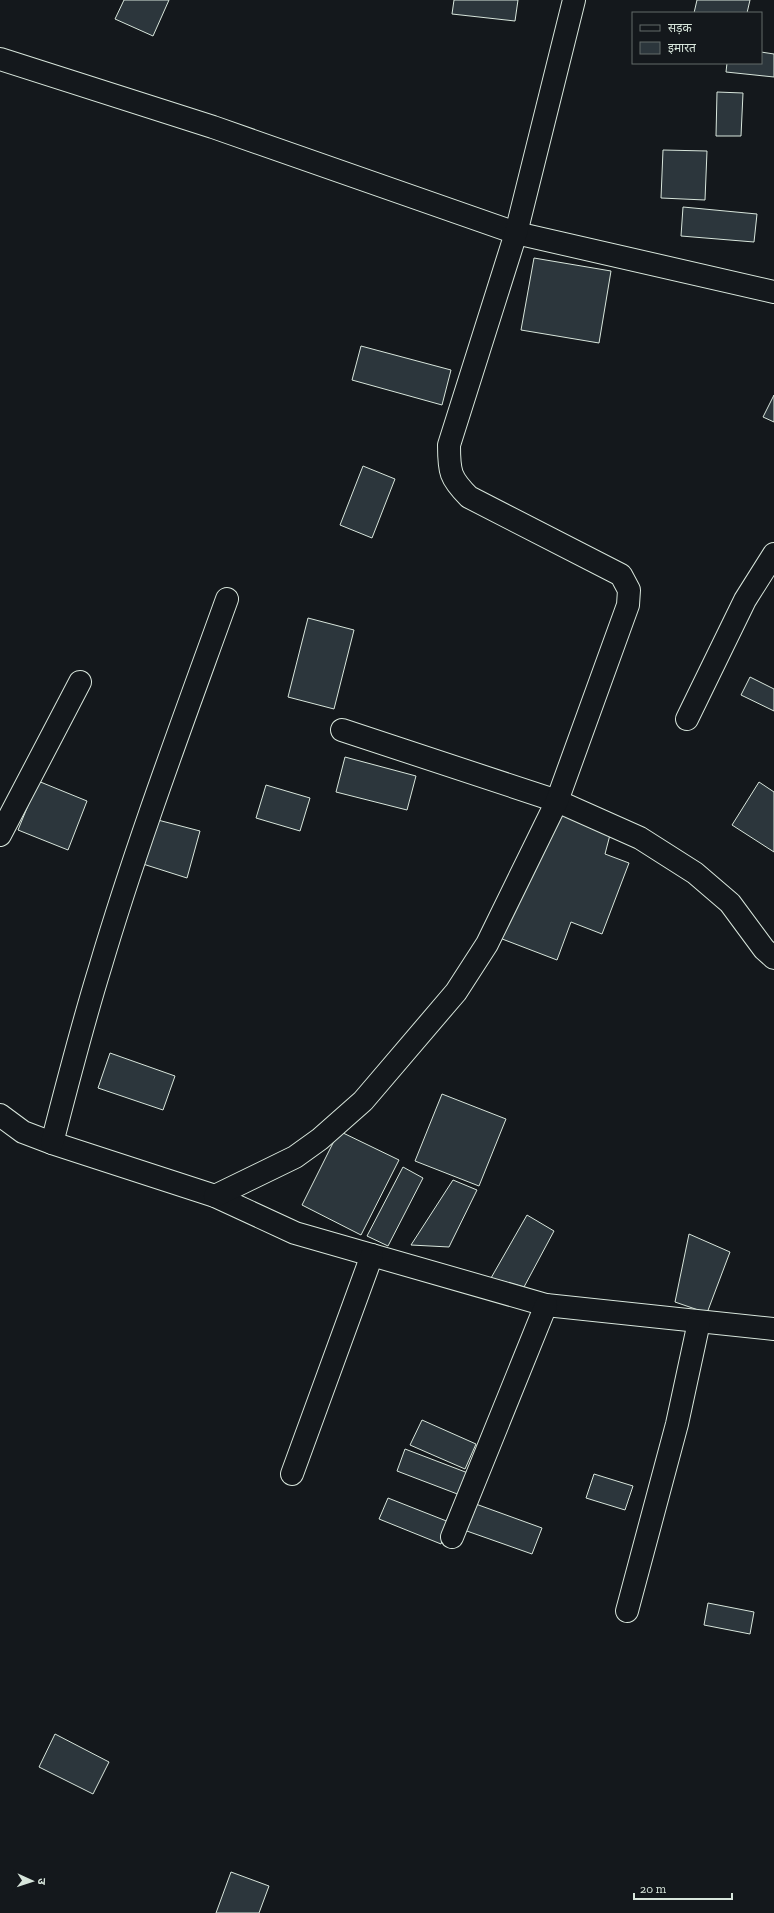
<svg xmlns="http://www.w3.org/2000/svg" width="774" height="1913" font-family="'Zilla Slab','Noto Sans Devanagari',serif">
<rect width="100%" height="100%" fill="#14181c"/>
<!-- building -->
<g fill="#2c363c" stroke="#d8e6dc">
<polygon points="124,0 169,0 153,36 115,19"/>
<polygon points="454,0 518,0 515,21 452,14"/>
<polygon points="697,0 750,0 747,13 694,13"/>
<polygon points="761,52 774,54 774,77 726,72 727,63 761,63"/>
<polygon points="717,92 743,93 741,136 716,136"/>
<polygon points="663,150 707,151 705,200 661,198"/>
<polygon points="683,207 757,214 754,242 681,236"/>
<polygon points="534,258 611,271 599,343 521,330"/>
<polygon points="361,346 451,370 442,405 352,380"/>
<polygon points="774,395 774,422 763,417"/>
<polygon points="363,466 395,479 372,538 340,525"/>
<polygon points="308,618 354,630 334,709 288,697"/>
<polygon points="750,677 774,689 774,711 741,695"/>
<polygon points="345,757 416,776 407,810 336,792"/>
<polygon points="38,781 87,801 68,850 18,830"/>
<polygon points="759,782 774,792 774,852 732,825"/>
<polygon points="266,785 310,798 300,831 256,818"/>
<polygon points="558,813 611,831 605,854 629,863 602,934 571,922 557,960 497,937"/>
<polygon points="154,819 200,831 187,878 143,864"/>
<polygon points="110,1053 175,1076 163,1110 98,1088"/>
<polygon points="442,1094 506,1119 479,1186 415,1161"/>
<polygon points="339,1131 399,1160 361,1235 302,1205"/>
<polygon points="403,1167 423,1178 388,1246 367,1236"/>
<polygon points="453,1180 477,1190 449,1247 411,1245"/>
<polygon points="527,1215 554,1231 524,1287 491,1278"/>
<polygon points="689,1234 730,1252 707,1313 675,1302"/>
<polygon points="422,1420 476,1444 465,1469 410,1445"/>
<polygon points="405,1449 468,1473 460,1495 397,1471"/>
<polygon points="594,1474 633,1486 625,1510 586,1498"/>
<polygon points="388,1498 449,1522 441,1544 379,1519"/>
<polygon points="473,1503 542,1528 532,1554 464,1530"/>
<polygon points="708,1603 754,1612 750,1634 704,1625"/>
<polygon points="55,1734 109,1762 93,1794 39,1767"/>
<polygon points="231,1872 269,1886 259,1913 216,1913"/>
</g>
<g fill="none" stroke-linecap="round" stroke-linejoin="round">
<!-- minor casing -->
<g stroke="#d8e6dc" stroke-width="24">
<g id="minor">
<polyline points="0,59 213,127 516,233 774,292"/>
<polyline points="687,719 745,600 774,554"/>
<polyline points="342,730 557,801 640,838 695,873 730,903 764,949 774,958"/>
<polyline points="0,835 80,682"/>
<polyline points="0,1115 23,1132 52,1143 215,1196 295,1233 546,1305 774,1329"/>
<path d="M 52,1143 C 67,1085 82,1026 100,968 C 137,843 183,721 227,599"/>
<path d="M 215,1196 L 295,1157 L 320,1139 L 363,1101 L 456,992 L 487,944 L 557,801 L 628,605 L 629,590 L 621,575 L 469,497 C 450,478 449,472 449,445 L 516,233 L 574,0"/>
<polyline points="292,1474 372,1255"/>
<polyline points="452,1537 546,1305"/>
<polyline points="627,1611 677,1424 699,1322"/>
</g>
</g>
<!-- minor -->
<use href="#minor" stroke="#14181c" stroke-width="22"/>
</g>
<!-- legend -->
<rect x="632" y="12" width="130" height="52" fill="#14181c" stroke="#626a69"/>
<rect x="640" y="25" width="20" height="6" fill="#14181c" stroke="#626a69"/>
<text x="668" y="32" font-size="12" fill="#d8e6dc">सड़क</text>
<rect x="640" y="42" width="20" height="12" fill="#2c363c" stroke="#626a69"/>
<text x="668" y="52" font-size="12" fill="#d8e6dc">इमारत</text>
<!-- north arrow -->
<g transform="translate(32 1881) rotate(93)" stroke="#14181c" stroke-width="3" paint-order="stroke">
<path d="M0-3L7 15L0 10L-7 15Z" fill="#d8e6dc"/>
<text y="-6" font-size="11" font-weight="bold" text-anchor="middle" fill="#d8e6dc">उ</text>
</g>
<!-- scale -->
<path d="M634 1893v6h98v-6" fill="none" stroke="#d8e6dc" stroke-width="2"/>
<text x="640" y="1893" font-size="12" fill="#d8e6dc" stroke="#14181c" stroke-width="3" paint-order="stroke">20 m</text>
</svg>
